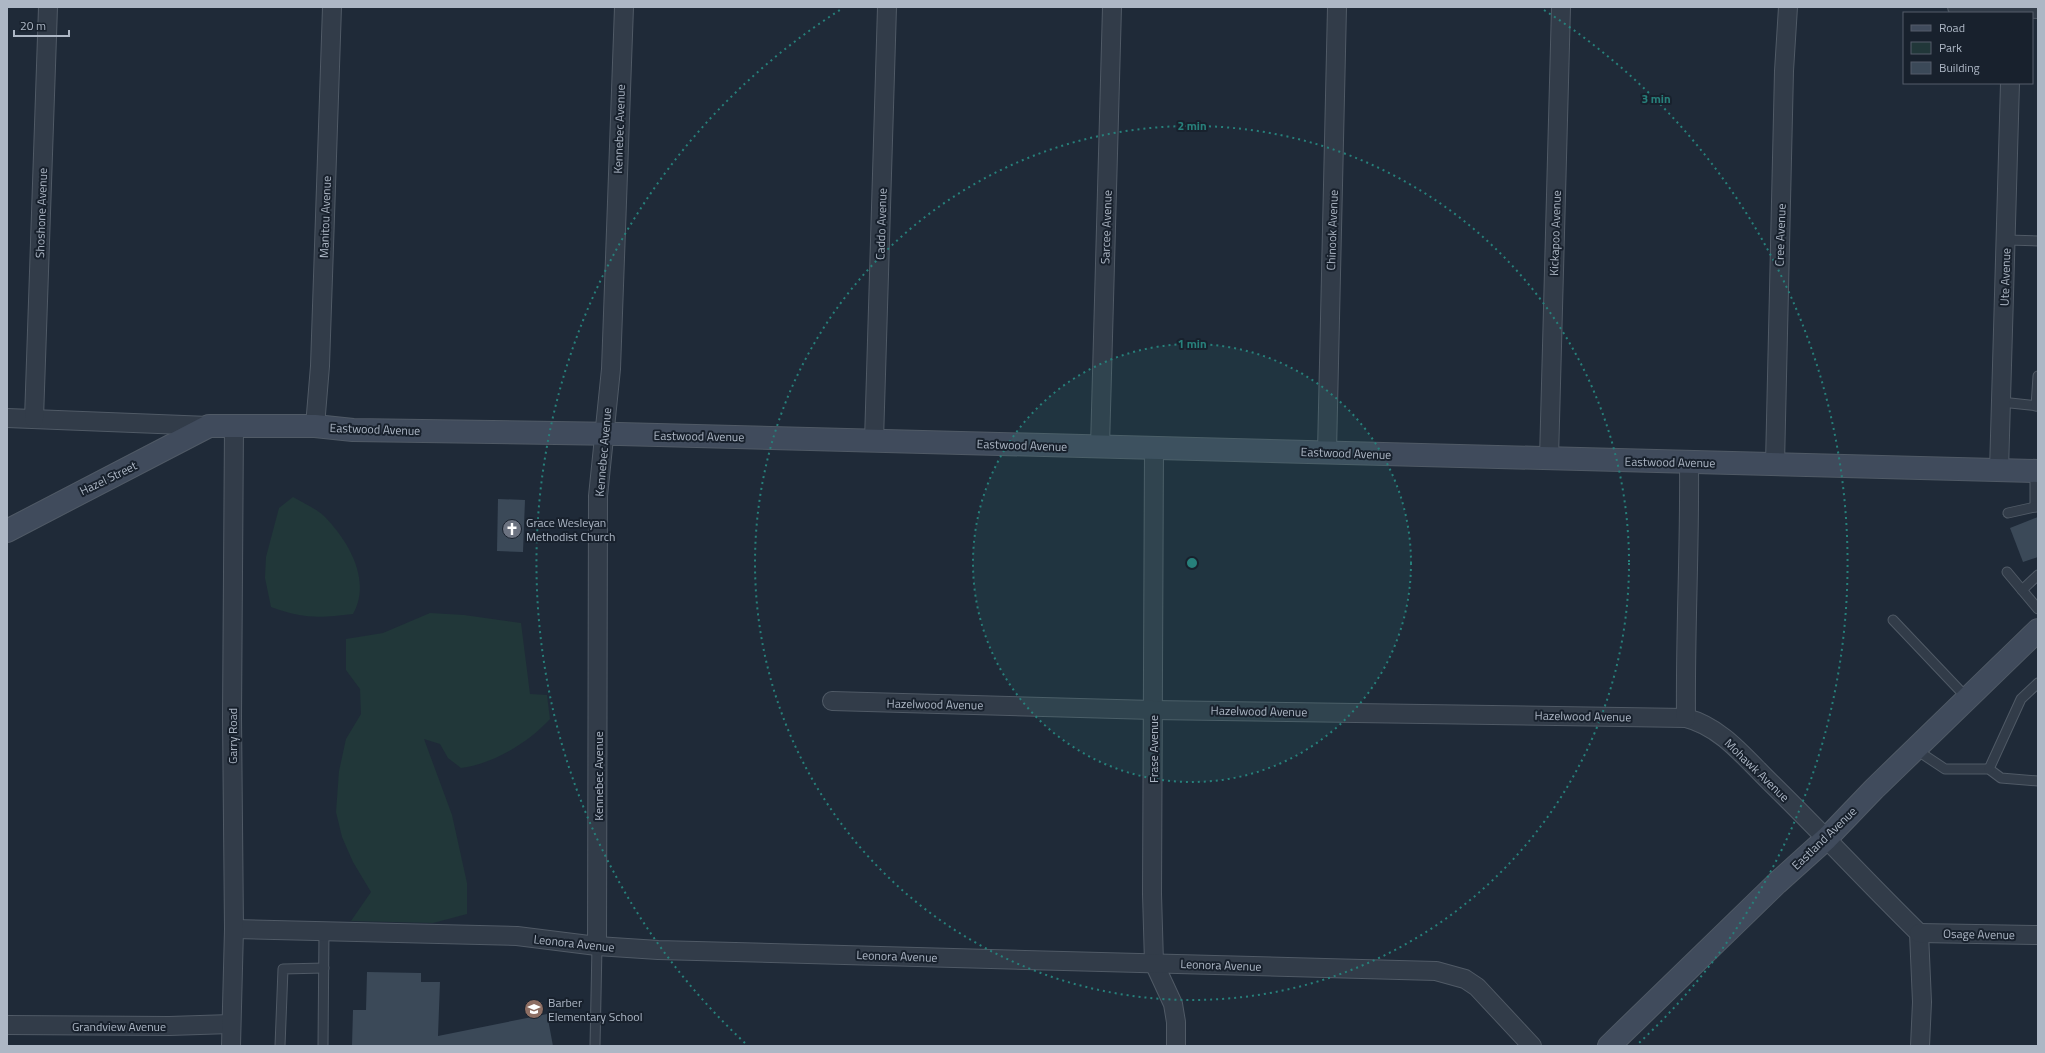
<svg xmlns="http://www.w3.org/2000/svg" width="2045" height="1053" font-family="'Titillium Web',sans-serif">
<rect width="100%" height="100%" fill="#1f2a38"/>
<!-- green -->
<g fill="#213739">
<path d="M 293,497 C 303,503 317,509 325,517 C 348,541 372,580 353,614 C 319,618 304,619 271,607 L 265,578 L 266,557 L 279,508 Z"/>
<path d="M 430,613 L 464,615 L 521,623 L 530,694 L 547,695 L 550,719 C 528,743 493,764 461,768 L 448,758 L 440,744 L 424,739 L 452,815 L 467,883 L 467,914 L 433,923 L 351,921 L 371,892 L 353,862 L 342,837 L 336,812 L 339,771 L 346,739 L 361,714 L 360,689 L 346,670 L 346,639 L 383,633 Z"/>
</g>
<!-- building -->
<g fill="#3b4958">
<polygon points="498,499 525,500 523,552 497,551"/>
<polygon points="2038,517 2038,557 2023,562 2010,528"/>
<polygon points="367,972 421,973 421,982 440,982 438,1036 547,1014 553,1046 352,1046 353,1010 366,1010"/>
</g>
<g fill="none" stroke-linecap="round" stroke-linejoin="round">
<!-- lane casing -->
<g stroke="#505a66" stroke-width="11">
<g id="lane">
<polyline points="2007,240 2038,241"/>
<polyline points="2001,402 2038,406"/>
<polyline points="2036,406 2038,376"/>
<polyline points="2035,471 2035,507 2038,507"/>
<polyline points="2008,513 2035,507"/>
<polyline points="2007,572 2038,609"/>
<polyline points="2022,590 2038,575"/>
<polyline points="1893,620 1967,698"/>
<polyline points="1915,749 1945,769 1989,769 2001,778 2038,781"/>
<polyline points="1989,769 2021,699 2038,683"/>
<polyline points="280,1046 283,969 324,968"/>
<polyline points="323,1046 324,931"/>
<polyline points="595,1046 597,946"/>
</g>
</g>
<!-- street casing -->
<g stroke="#505a66" stroke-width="20">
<g id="street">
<polyline points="1957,7 2038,9"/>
<polyline points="7,418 209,426"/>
<polyline points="34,419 48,7"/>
<polyline points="315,426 320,366 332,7"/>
<polyline points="874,441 887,7"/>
<polyline points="1100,447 1112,7"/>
<polyline points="1154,448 1152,894 1154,963 1173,1004 1176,1022 1176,1046"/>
<polyline points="1327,452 1337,7"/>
<polyline points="1549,459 1561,7"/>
<polyline points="1775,464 1784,71 1788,7"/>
<polyline points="1999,471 2010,83"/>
<path d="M 832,701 L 1153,710 L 1686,718 C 1722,727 1746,759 1772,784 C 1822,833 1869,884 1919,933 L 1922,1002 L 1920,1046"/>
<path d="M 1686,718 C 1685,633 1690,548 1689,463"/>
<polyline points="234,929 517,936 597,946 658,950 1436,971 1465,979 1477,987 1532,1046"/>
<polyline points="1919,933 2038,935"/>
<polyline points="597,946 598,496 611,369 624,7"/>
<polyline points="7,1025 169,1026 231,1024"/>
<polyline points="231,1046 234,929 232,718 234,426"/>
</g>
</g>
<!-- secondary casing -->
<g stroke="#505a66" stroke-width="24">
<g id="secondary">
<polyline points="7,531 209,426 315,426 353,430 619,434 2038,471"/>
<polyline points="1609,1046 1777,883 1827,838 1874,789 2038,630"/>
</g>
</g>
<!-- lane -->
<use href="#lane" stroke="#323c49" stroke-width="9"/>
<!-- street -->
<use href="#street" stroke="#323c49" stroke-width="18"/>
<!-- secondary -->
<use href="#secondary" stroke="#404b5c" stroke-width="22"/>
</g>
<!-- distance rings -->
<circle cx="1192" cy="563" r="219" fill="#27807b" fill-opacity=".12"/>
<g fill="none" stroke="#27807b" stroke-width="2" stroke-dasharray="2 4">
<circle cx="1192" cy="563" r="219"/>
<circle cx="1192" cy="563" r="437"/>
<path d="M745 1043A656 656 0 0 1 840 10M1544 10A656 656 0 0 1 1639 1043"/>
</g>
<!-- icons -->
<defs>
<g id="church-disc" transform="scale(1)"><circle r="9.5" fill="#6b7280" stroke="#18212d"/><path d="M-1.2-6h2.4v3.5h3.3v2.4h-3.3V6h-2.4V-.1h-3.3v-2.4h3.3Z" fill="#fff"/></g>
<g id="school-disc" transform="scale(1)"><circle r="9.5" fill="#8d6e63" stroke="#18212d"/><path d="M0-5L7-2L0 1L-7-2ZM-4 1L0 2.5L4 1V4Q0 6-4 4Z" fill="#fff"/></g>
</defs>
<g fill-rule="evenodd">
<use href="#church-disc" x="512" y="529"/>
<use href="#school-disc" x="534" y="1009"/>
</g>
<g text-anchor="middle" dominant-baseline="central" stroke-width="4" stroke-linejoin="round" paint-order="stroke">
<!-- street labels -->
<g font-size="12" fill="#adb7c5" stroke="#18212d">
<text transform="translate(619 129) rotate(-88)">Kennebec Avenue</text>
<text transform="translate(41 213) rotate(-88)">Shoshone Avenue</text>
<text transform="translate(325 217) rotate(-88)">Manitou Avenue</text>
<text transform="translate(881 224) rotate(-88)">Caddo Avenue</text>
<text transform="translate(1106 227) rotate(-88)">Sarcee Avenue</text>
<text transform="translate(1332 230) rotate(-88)">Chinook Avenue</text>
<text transform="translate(1555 233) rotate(-88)">Kickapoo Avenue</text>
<text transform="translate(1780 235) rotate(-88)">Cree Avenue</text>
<text transform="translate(2005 277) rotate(-88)">Ute Avenue</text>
<text transform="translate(375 429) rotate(2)">Eastwood Avenue</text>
<text transform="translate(699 436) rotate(1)">Eastwood Avenue</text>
<text transform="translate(1022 445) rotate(2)">Eastwood Avenue</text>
<text transform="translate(603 452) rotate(-85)">Kennebec Avenue</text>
<text transform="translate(1346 453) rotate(2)">Eastwood Avenue</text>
<text transform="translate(1670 462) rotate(1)">Eastwood Avenue</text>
<text transform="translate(108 478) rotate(-26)">Hazel Street</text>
<text transform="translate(935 704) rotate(1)">Hazelwood Avenue</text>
<text transform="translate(1259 711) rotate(1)">Hazelwood Avenue</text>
<text transform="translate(1583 716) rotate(1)">Hazelwood Avenue</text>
<text transform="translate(232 736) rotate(-90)">Garry Road</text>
<text transform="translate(1153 749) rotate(-90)">Frase Avenue</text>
<text transform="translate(1757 770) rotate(44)">Mohawk Avenue</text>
<text transform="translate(598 776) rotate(-90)">Kennebec Avenue</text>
<text transform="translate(1824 838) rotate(-44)">Eastland Avenue</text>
<text transform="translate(1979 934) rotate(1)">Osage Avenue</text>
<text transform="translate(574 943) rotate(6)">Leonora Avenue</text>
<text transform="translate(897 956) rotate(2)">Leonora Avenue</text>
<text transform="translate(1221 965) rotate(2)">Leonora Avenue</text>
<text x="119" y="1026">Grandview Avenue</text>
</g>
<!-- poi labels -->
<g font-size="12" fill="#adb7c5" stroke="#18212d" text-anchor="start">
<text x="526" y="522">Grace Wesleyan<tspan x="526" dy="14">Methodist Church</tspan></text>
<text x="548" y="1002">Barber<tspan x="548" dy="14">Elementary School</tspan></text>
</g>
</g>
<circle cx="1192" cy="563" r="6" fill="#27807b" stroke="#18212d" stroke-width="2"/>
<g font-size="12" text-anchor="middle" font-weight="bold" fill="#27807b" stroke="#18212d" stroke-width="4" stroke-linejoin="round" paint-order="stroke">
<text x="1656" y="103">3 min</text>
<text x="1192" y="130">2 min</text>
<text x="1192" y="348">1 min</text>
</g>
<!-- border -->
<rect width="2045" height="1053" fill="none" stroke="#adb7c5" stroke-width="16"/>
<!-- legend -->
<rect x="1903" y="12" width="130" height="72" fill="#18212d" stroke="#545d6a"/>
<rect x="1911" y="25" width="20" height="6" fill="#404b5c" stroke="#545d6a"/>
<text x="1939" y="32" font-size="12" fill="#adb7c5">Road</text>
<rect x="1911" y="42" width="20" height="12" fill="#213739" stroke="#545d6a"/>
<text x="1939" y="52" font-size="12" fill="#adb7c5">Park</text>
<rect x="1911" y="62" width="20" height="12" fill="#3b4958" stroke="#545d6a"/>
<text x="1939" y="72" font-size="12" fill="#adb7c5">Building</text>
<!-- scale -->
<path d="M14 30v6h55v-6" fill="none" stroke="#adb7c5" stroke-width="2"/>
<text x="20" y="30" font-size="12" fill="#adb7c5" stroke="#18212d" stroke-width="3" paint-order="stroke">20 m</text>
</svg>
